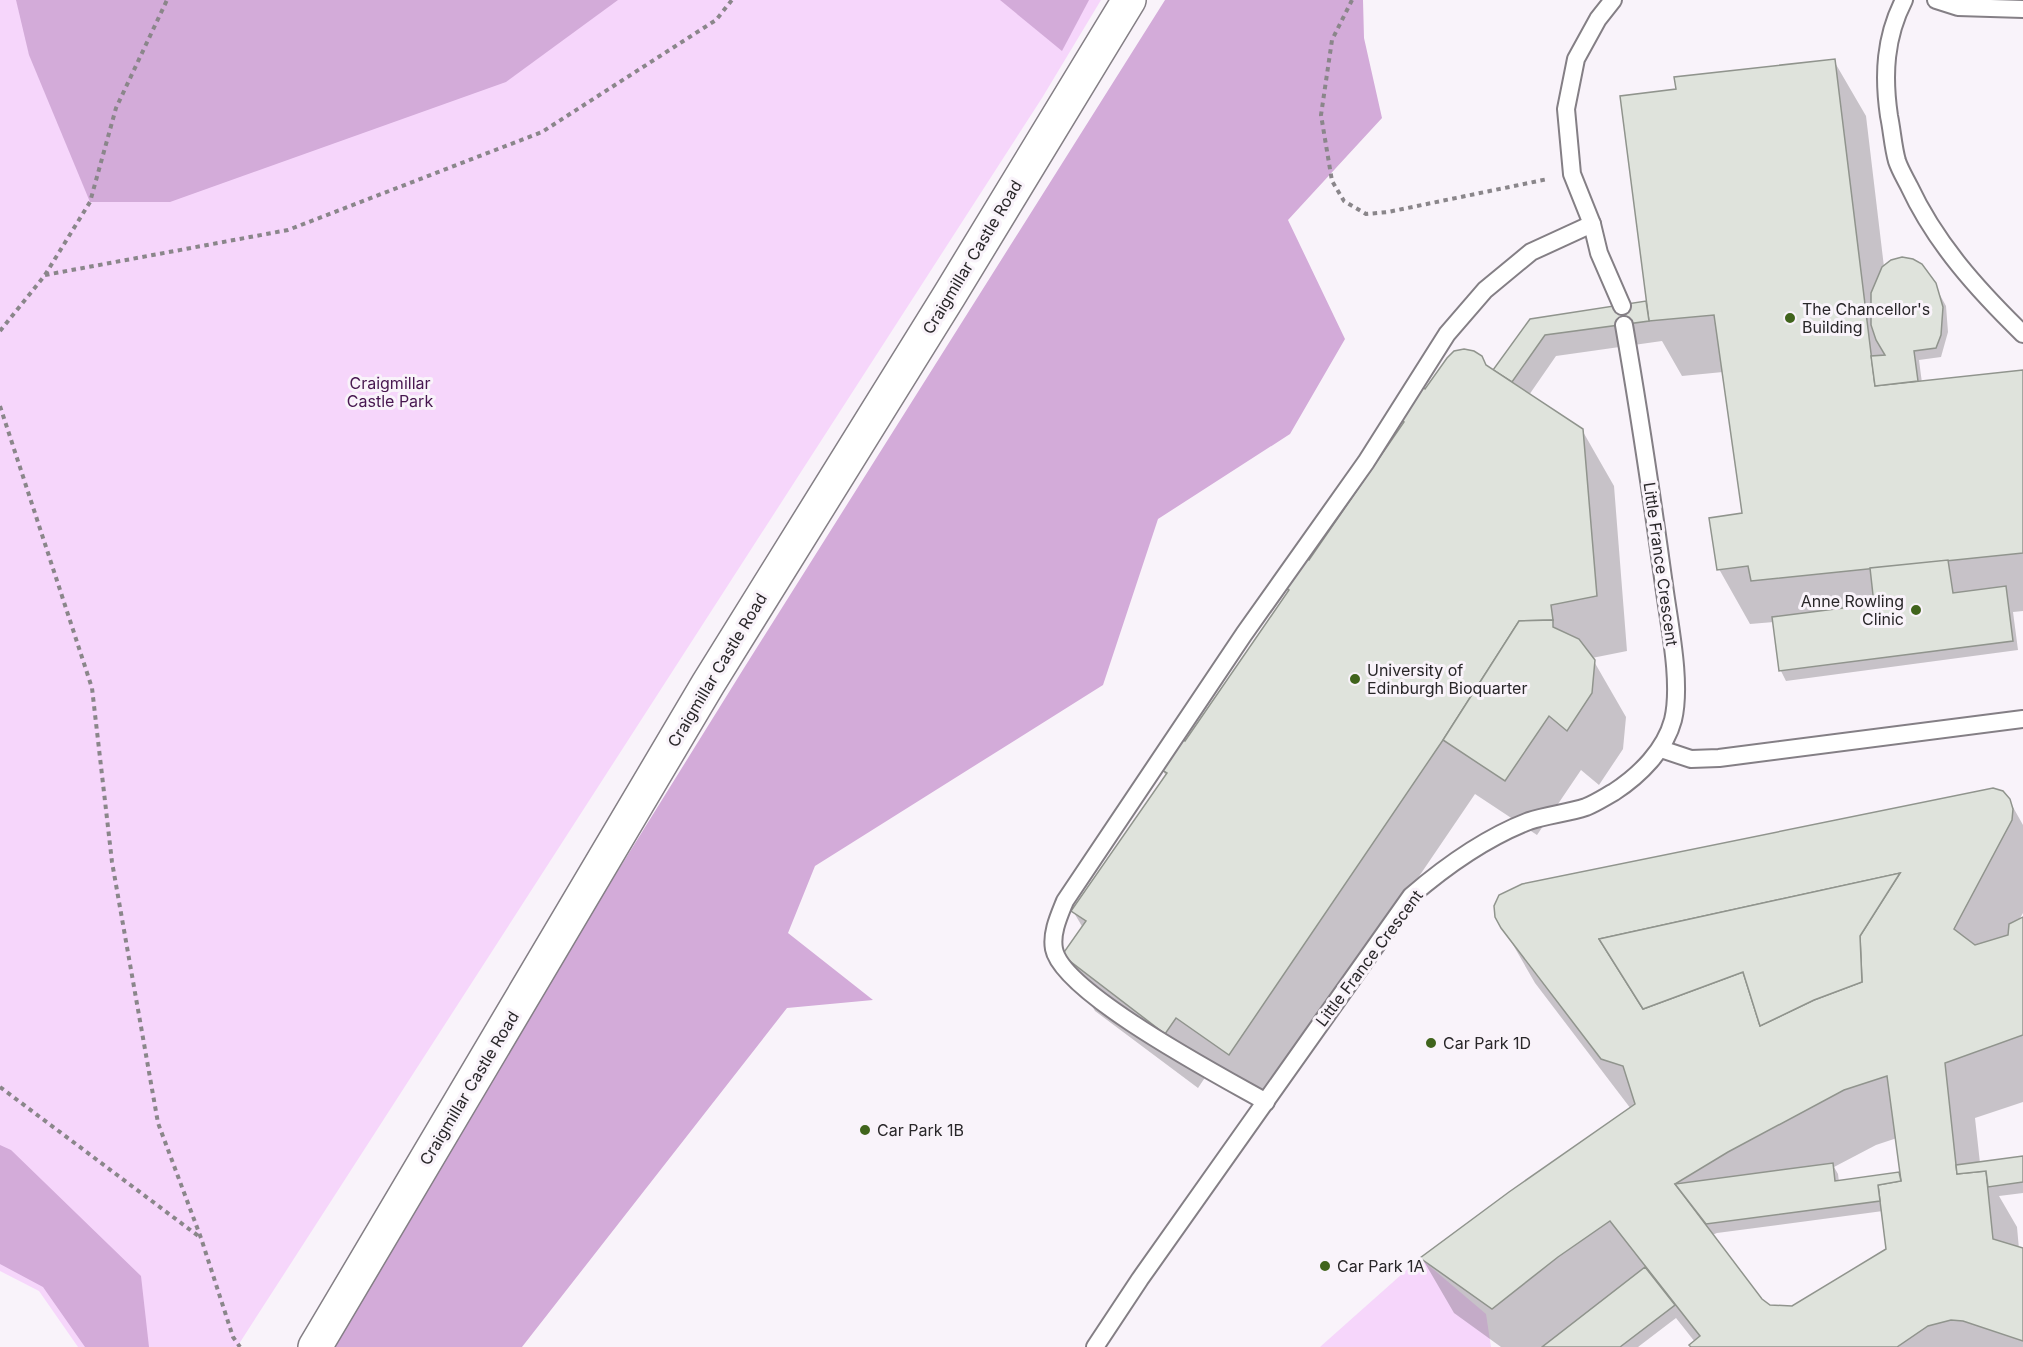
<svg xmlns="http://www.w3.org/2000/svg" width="2023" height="1347" font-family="Inter,sans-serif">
<rect width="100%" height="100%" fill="#f9f3fa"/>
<!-- green -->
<g fill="#f6d6fb">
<polygon points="0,0 1101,0 1042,98 237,1347 78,1347 39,1291 0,1271"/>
<polygon points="1420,1258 1486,1314 1491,1347 1320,1347"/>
</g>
<!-- forest -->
<g fill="#d3abd9">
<polygon points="16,0 618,0 506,82 170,202 90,202 29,55"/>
<polygon points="1000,0 1089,0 1062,51"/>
<polygon points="1165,0 1363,0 1364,38 1382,118 1288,220 1345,339 1290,434 1158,519 1103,685 815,866 788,933 873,1000 787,1008 522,1347 333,1347 448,1144 744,668"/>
<polygon points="0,1145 11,1150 141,1276 149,1347 85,1347 43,1287 0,1264"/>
</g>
<!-- shadow -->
<g fill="#0003" fill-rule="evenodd">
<polygon points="1834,61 1866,116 1884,267 1934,284 1946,306 1948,332 1941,357 1919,360 1922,383 2023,372 2023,611 2013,612 2018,650 1786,681 1781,671 1774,622 1750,624 1719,569 1743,515 1723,372 1682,376 1662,341 1556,356 1529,395 1582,430 1614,486 1627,651 1592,658 1626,717 1623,749 1599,785 1581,770 1537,835 1475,794 1261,1109 1208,1073 1198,1088 1095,1011 1063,955 1083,928 1073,911 1166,776 1162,769 1186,743 1289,593 1284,586 1310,562 1404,426 1399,417 1426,391 1486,366 1494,372 1530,320 1645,303 1648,308 1677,90"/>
<path d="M 2009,800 L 2023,825 L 2023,913 L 2019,920 L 2023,919 L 2023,1102 L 1975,1118 L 1980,1163 L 2023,1157 L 2023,1193 L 1999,1196 L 2017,1227 L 2019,1249 L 2023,1250 L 2023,1347 L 1689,1347 L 1695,1342 L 1676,1318 L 1638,1347 L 1501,1347 L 1454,1313 L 1422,1258 L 1631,1109 L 1535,983 L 1497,917 ZM 1897,1138 L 1901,1173 L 1839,1182 L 1838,1174 L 1834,1167 L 1876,1145 ZM 1883,1211 L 1888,1249 L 1793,1308 L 1770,1306 L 1761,1300 L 1712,1235 L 1717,1233 Z"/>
</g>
<!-- building -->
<g fill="#dfe3dc" stroke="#90948d" stroke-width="1.5" fill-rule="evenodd">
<polygon points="1835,59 1875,386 2023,370 2023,553 1751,581 1748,566 1717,570 1709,518 1742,513 1714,315 1649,321 1620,96 1676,89 1674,77"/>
<polygon points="1902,257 1913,259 1922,264 1936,283 1943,307 1941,335 1936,348 1914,351 1918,381 1875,386 1871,356 1885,355 1876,340 1871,325 1871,293 1882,267 1891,260"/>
<polygon points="1646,301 1649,321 1545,335 1512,382 1493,370 1530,319"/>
<polygon points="1464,349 1474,351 1482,356 1486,365 1583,429 1597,596 1551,605 1553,620 1519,621 1443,740 1229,1055 1176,1018 1165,1034 1062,955 1086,921 1071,911 1167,773 1160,769 1179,738 1185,741 1289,590 1283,586 1303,556 1309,560 1404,422 1397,417 1418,384 1425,389 1447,358 1454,351"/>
<polygon points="1948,560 1953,593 2006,586 2013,641 1779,671 1772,617 1874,604 1870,568"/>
<polygon points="1553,620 1553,627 1579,639 1595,660 1592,693 1567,731 1549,716 1505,781 1443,740 1519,621"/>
<path d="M 1993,788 L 2003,791 L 2010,799 L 2013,809 L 2012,820 L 1954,929 L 1975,945 L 2008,935 L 2009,924 L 2023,917 L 2023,1035 L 1945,1063 L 1957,1174 L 1986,1171 L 1993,1239 L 2023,1248 L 2023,1341 L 1963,1321 L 1951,1320 L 1928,1326 L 1897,1347 L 1691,1347 L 1689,1345 L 1700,1336 L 1610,1221 L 1558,1257 L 1492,1309 L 1420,1258 L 1509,1192 L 1635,1104 L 1623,1066 L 1601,1059 L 1501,928 L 1495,917 L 1494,906 L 1499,895 L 1522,884 ZM 1900,873 L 1860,936 L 1862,982 L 1814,1000 L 1760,1026 L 1743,972 L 1643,1009 L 1599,939 ZM 1887,1076 L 1901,1181 L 1878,1185 L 1886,1249 L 1792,1306 L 1770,1305 L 1762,1299 L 1675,1184 L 1728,1152 L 1844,1090 Z"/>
<polygon points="1900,873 1860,936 1862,982 1814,1000 1760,1026 1743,972 1643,1009 1599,939"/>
<polygon points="2023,1156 2023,1182 1988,1187 1986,1171 1957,1174 1956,1165"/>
<polygon points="1833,1163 1835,1181 1899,1172 1901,1181 1878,1185 1880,1201 1706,1224 1675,1184"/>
<polygon points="1645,1267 1675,1305 1620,1347 1542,1347"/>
</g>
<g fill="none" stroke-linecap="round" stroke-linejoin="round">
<!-- lane casing -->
<g stroke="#847f85" stroke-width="20">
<g id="lane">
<polyline points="1613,0 1598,19 1576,59 1566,109 1572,174 1592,224 1599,253 1622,306"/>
<path d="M 1904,0 C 1885,37 1883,75 1889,116 C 1892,130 1893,147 1897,161 C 1900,170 1905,178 1909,186 C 1936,244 1978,290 2023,334"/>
<polyline points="1936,0 1958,7 2023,9"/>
<polyline points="1661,749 1691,759 1719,758 2023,719"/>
<path d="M 1266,1102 C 1224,1078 1062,993 1054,949 C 1051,933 1059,916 1065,901 L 1244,634 L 1366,462 L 1447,334 L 1485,290 L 1531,252 L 1592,224"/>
<path d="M 1095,1347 L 1140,1279 L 1411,896 C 1447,865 1485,838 1529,821 C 1547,815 1568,813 1586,807 C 1596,803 1605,797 1614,792 C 1640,775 1665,750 1673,720 C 1682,683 1669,623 1664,585 C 1652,498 1639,411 1624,325"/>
</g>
</g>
<!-- secondary casing -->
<g stroke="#847f85" stroke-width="36">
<polyline id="secondary" points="315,1347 708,684 949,296 1129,0"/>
</g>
<!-- path -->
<g stroke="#8a868a" stroke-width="4" stroke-dasharray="4.5 4.5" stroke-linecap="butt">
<polyline points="1352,0 1332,40 1321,115 1332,181 1344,201 1366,214 1388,212 1548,179"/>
<polyline points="45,275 288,230 542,132 716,20 732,0"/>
<polyline points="0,331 45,275 90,202 116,108 167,0"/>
<polyline points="0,406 92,688 112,862 158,1123 201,1238 233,1337 240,1347"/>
<polyline points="0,1087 201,1238"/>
</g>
<!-- lane -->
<use href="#lane" stroke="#fff" stroke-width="16"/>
<!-- secondary -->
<use href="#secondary" stroke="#fff" stroke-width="33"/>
</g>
<!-- markers -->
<g fill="#40641c" stroke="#f9f3fa" stroke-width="2">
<circle cx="1790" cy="318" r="6"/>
<circle cx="1916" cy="610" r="6"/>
<circle cx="1355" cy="679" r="6"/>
<circle cx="1431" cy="1043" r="6"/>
<circle cx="865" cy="1130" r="6"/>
<circle cx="1325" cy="1266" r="6"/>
</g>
<g text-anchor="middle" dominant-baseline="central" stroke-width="6" stroke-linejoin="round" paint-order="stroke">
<!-- street labels -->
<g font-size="16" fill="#292729" stroke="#f9f3fa">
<text transform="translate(972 257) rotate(-59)">Craigmillar Castle Road</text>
<text transform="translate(1661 564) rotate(82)">Little France Crescent</text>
<text transform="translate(717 670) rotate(-59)">Craigmillar Castle Road</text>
<text transform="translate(1369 958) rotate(-53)">Little France Crescent</text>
<text transform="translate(469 1088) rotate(-59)">Craigmillar Castle Road</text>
</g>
<!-- poi labels -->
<g font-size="16" fill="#292729" stroke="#f9f3fa" text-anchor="start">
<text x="1802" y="309">The Chancellor's<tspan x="1802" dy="18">Building</tspan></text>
<text x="1904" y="601" text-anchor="end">Anne Rowling<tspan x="1904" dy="18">Clinic</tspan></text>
<text x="1367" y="670">University of<tspan x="1367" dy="18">Edinburgh Bioquarter</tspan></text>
<text x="1443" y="1043">Car Park 1D</text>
<text x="877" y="1130">Car Park 1B</text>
<text x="1337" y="1266">Car Park 1A</text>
</g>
<!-- park labels -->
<g font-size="16" fill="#47174f" stroke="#f9f3fa">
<text x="390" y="383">Craigmillar<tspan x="390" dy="18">Castle Park</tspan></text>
</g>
</g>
</svg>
